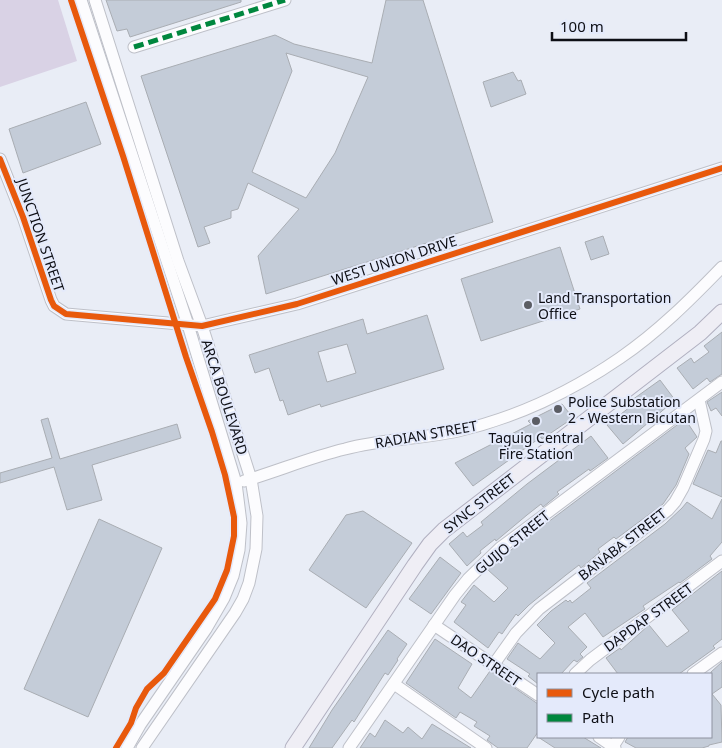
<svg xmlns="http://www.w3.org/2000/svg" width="722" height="748" font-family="'Noto Sans',sans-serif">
<rect width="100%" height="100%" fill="#e9edf6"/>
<!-- green -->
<polygon fill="#d9d2e5" points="0,0 58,0 77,61 0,87"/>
<!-- building -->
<g fill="#c4ccd8" stroke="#a9adb3" fill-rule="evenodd">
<polygon points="106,0 241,0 241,2 130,37 127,29 117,31"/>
<path d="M 386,0 L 423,0 L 493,222 L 266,294 L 258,256 L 299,209 L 248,183 L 238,209 L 231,211 L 231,218 L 204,227 L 210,243 L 198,247 L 141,76 L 275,35 L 294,44 L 372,63 ZM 286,53 L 368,77 L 335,153 L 306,198 L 252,172 L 292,71 Z"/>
<polygon points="513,72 518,81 521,80 526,94 491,107 483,82"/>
<polygon points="86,102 101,144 23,173 9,129"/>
<polygon points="603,236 609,254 591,260 585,242"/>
<polygon points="560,247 580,309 481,341 461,279"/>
<path d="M 427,315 L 444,369 L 321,407 L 320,404 L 288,415 L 283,400 L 280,401 L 269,368 L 255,373 L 249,355 L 363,319 L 367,334 ZM 347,344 L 356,373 L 327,382 L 318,352 Z"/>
<polygon points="722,332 722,374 710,382 707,378 693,389 677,368 691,358 694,363 709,352 704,346"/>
<polygon points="660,380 675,400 623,444 607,425 635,403 632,400"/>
<polygon points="722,392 722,416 716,408 711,411 707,402"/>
<polygon points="562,404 573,418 542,439 541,437 473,486 455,463 531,424 528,421"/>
<polygon points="48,418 60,459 177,424 181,438 92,465 102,500 67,510 54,467 0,483 0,473 52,458 41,420"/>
<polygon points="685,419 697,437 685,448 689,454 676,485 663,504 616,539 614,537 598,549 600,552 581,568 579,565 566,575 529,605 518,616 516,614 502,634 499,632 488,648 454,622 466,605 461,602 474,585 494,602 508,588 488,570 503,556"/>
<polygon points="591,436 608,458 590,471 589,469 557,492 559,494 543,507 541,504 527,515 496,541 495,539 480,551 481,553 467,566 449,544 463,532 467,537 483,525 481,522 527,484"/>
<polygon points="721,441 722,441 722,497 693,484 708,450 716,453"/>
<polygon points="722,499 722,542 710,556 712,559 680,583 679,582 643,606 645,609 603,637 585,613 568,627 587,647 580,654 583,657 577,662 574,660 561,674 538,674 538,684 528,676 530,674 507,659 518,643 540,659 555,643 537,625 551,611 566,600 568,602 570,600 572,603 591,588 587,583 665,524 682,508 687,502 712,519"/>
<polygon points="363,511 412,543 366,608 309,570 346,515"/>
<polygon points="99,519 162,548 88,717 24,689"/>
<polygon points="440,557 461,573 431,614 409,599"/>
<polygon points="722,571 722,639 713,646 715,648 679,674 618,674 606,658 620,648 621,650 649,625 667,647 689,631 672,610"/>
<polygon points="388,630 407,644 397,659 398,660 388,675 385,673 354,722 352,720 332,748 309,748 332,710"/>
<polygon points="435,639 472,664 458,688 471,698 490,671 538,704 538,732 527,748 498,748 487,740 490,736 474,726 477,722 460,712 456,718 406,683"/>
<polygon points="722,662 722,687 712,694 721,705 722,742 709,745 709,746 702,748 636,748 625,742 628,737 711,737 711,672"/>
<polygon points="385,720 403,733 408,727 422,739 432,724 471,748 360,748 370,733 375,737"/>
<polygon points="538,737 583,737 601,748 555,748"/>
</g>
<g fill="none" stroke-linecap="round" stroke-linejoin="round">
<!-- minor casing -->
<g stroke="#bec0c8" stroke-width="13">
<g id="minor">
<polyline points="81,0 188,325 236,483 241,523 239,550 233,576 224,598 206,629 140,725 127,748"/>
<polyline points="95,0 178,261 202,326 251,479 257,516 256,549 249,583 243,599 235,613 142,748"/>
<polyline points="134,47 285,0"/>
<polyline points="0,159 23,217 51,300 54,306 66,314 202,326 297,304 722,168"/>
<path d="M 244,481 C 278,471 311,457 345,449 C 382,439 421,439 458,431 C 515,418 572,391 620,358 C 658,332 690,300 722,267"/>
<polyline points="434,625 538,695"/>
<polyline points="494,664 516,633 539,609 668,510 675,502 683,488 704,439 706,431 699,400"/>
<polyline points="575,674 590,660 722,561"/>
<polyline points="693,674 722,653"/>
<polyline points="394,684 486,748"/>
<polyline points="599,737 615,748"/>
<polyline points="349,748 455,595 468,579 500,548 722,382"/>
<polyline points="612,748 619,737"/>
</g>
</g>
<!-- major casing -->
<g stroke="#b1b0c0" stroke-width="17">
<polyline id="major" points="293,748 415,565 430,544 444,530 674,353 700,333 722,312"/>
</g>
<!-- minor -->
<use href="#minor" stroke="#fcfcfe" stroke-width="11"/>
<!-- major -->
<use href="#major" stroke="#efeef5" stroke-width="15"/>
<!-- quiet -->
<polyline stroke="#00873e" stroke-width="5" stroke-dasharray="10 5" stroke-linecap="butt" points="134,47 285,0"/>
<!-- cycleway casing -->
<g stroke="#e4eafb" stroke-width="9">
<g id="cycleway">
<polyline points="71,0 123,156 186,357 212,432 225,475 234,517 234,536 227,570 215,599 164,673 147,689 136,708 131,723 116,748"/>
<polyline points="0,159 23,217 51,300 54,306 66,314 202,326 297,304 722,168"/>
</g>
</g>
<!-- cycleway -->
<use href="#cycleway" stroke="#e8590c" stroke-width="6"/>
</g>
<!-- markers -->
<g fill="#5b5d64" stroke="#e4eafb" stroke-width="2">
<circle cx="528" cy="305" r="5"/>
<circle cx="558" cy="409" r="5"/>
<circle cx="536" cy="421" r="5"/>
</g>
<g text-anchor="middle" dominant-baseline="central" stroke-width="4" stroke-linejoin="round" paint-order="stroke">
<!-- street labels -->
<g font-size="14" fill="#0e0f15" stroke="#e4eafb">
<text transform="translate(41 235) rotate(71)">JUNCTION STREET</text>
<text transform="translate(394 260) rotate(-18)">WEST UNION DRIVE</text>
<text transform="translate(225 397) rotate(72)">ARCA BOULEVARD</text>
<text transform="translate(426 434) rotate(-10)">RADIAN STREET</text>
<text transform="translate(479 503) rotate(-38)">SYNC STREET</text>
<text transform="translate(512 542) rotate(-39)">GUIJO STREET</text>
<text transform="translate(622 544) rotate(-38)">BANABA STREET</text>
<text transform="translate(648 617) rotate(-36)">DAPDAP STREET</text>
<text transform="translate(486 660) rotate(34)">DAO STREET</text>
</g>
<!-- poi labels -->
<g font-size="14" fill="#0e0f15" stroke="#e4eafb" text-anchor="start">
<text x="538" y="297">Land Transportation<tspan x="538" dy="16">Office</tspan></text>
<text x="568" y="401">Police Substation<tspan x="568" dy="16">2 - Western Bicutan</tspan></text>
<text x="536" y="437" text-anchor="middle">Taguig Central<tspan x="536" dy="16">Fire Station</tspan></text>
</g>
</g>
<!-- legend -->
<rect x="537" y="673" width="175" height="65" fill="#e4eafb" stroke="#8e929f"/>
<rect x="547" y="689" width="25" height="8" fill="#e8590c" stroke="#8e929f"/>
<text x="582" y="698" font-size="15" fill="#0e0f15">Cycle path</text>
<rect x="547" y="714" width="25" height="8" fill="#00873e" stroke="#8e929f"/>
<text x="582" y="723" font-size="15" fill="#0e0f15">Path</text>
<!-- scale -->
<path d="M552 32v8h134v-8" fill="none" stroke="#0e0f15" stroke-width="2.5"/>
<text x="560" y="32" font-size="15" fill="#0e0f15" stroke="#e4eafb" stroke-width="4" paint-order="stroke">100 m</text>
</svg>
